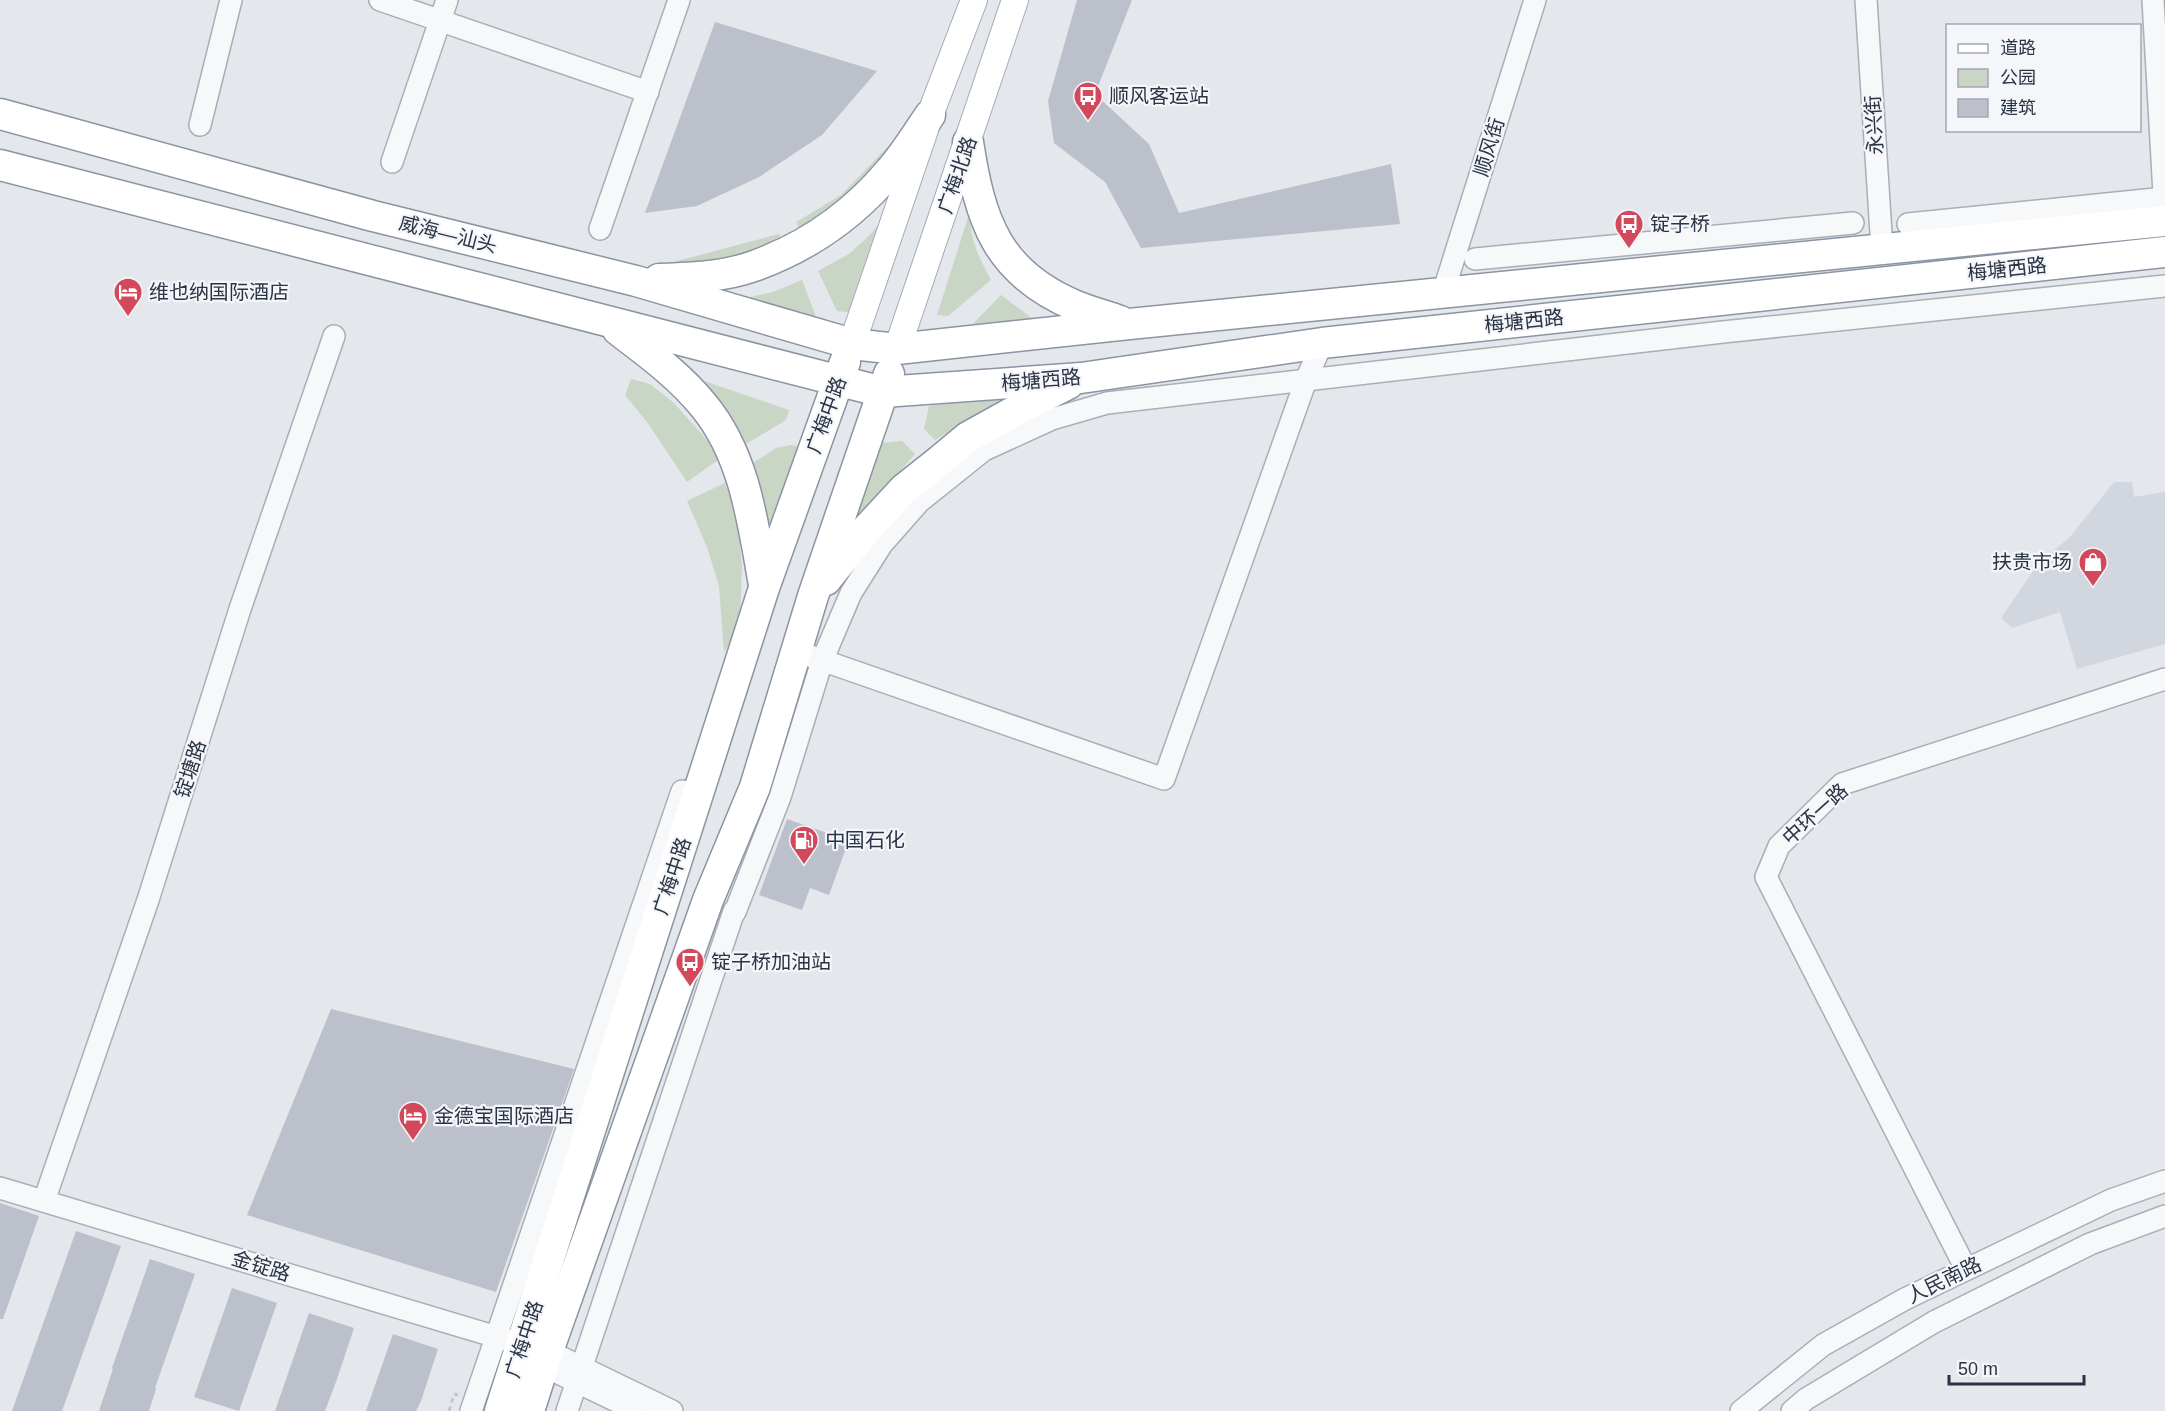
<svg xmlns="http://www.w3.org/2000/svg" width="2165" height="1411" font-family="Arial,'Noto Sans SC',sans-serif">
<rect width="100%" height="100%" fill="#e4e7ec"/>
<!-- built -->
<polygon fill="#d2d6de" points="2114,482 2132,482 2134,497 2165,492 2165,644 2077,669 2060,612 2012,628 2001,618 2038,564 2070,537"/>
<!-- green -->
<g fill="#c9d6c5">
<polygon points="905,129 902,145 808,248 796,222 841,195"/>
<polygon points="894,206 855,313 837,311 818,271 849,254 870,235"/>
<path d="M 971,208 C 967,234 979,258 991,280 L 948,316 L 937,315 Z"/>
<polygon points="779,234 790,261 632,273"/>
<polygon points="802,280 818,322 728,302 773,292"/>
<polygon points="1001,295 1033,319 968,329"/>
<polygon points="681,373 789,410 786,420 738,449"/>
<polygon points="631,379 650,384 674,403 707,440 718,460 687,482 647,422 625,395"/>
<polygon points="1009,394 935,440 924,429 929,406"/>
<polygon points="902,441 915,454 850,528 879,443"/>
<polygon points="791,445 806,448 768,560 747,467 776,448"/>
<polygon points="725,483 737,517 742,566 740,620 733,641 724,652 719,586 707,547 687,501"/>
</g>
<!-- building -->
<g fill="#bbc0ca">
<polygon points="1077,0 1132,0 1095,94 1149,144 1179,213 1391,164 1400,224 1141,248 1105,182 1054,143 1048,101"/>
<polygon points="715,22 877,71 822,135 759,177 697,206 645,213"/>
<polygon points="787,819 833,835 834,831 850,837 829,895 810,888 802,910 759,895"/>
<polygon points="331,1009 574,1069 496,1292 247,1215"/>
<polygon points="0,1203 39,1216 3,1319 0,1319"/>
<polygon points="76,1231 121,1246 103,1297 62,1411 12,1411"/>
<polygon points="150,1259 195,1274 155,1388 156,1389 149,1411 99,1411 113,1369 112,1368"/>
<polygon points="232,1288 277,1303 239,1411 194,1397"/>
<polygon points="309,1313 354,1328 337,1379 325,1411 275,1411"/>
<polygon points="393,1334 438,1349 421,1401 416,1411 366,1411"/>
</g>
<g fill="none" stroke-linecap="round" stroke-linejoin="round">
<!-- minor casing -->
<g stroke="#a9aeb7" stroke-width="24">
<g id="minor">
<polyline points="380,0 648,92"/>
<polyline points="1866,0 1882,249"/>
<polyline points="2153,0 2165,212"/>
<polyline points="200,125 231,0"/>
<polyline points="392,162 447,0"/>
<polyline points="1908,224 2165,198"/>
<polyline points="600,229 679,0"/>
<polyline points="1475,259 1853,223"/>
<polyline points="1443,293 1535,0"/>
<polyline points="810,656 1164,779 1306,380 1322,343"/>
<polyline points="0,1188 510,1341"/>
<polyline points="44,1201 148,900 240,609 334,336"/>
<polyline points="1966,1269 1766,877 1779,846 1842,784 2165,679"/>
<polyline points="548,1351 672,1411"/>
<polyline points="544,1366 637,1411"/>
<polyline points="471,1411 682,791 698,795"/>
<polyline points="567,1411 734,911 735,912 780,797 822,661 851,593 882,544 919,502 984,450 1052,419 1107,403 1723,332 2165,286"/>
<polyline points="1741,1411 1823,1345 1905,1299 2111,1200 2165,1181"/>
<polyline points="1792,1411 1806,1399 1934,1322 2090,1244 2165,1216"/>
</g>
</g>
<!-- major casing -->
<g stroke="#a3abb8" stroke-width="28">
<g id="major">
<polyline points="852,344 930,115 974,0"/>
<polyline points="897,349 1015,0"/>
</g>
</g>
<!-- highway casing -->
<g stroke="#8b94a3" stroke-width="33">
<g id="highway">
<polyline points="0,114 373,216 636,281 852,344 897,349 1129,324 2165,221"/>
<path d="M 968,142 C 980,221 997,273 1076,306 C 1091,312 1106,316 1120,321"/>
<polyline points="0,165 883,392 1081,378 1322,343 2165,252"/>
<path d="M 659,279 C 690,278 724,277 754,266 C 807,247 854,214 890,171 C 905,154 917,134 930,115"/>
<path d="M 618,330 C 648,353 680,376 704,406 C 745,456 753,523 764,585"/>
<polyline points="826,580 865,531 904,489 938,462 968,437 1013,412 1068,384"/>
<polyline points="500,1411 764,588 845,362"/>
<polyline points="529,1411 548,1351 708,900 755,787 813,596 889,374"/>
</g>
</g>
<!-- path -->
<polyline stroke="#c2c5cb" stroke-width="3" stroke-dasharray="4.5 4.5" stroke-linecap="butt" points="449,1411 454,1394 458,1395"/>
<!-- minor -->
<use href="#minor" stroke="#f7f8fa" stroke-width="21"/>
<!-- major -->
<use href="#major" stroke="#fff" stroke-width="26"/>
<!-- highway -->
<use href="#highway" stroke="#fff" stroke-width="30"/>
</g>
<!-- icons -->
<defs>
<g id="bus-pin" transform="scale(1.5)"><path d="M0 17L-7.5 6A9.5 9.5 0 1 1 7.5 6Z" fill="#d1495b" stroke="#f4f6f9"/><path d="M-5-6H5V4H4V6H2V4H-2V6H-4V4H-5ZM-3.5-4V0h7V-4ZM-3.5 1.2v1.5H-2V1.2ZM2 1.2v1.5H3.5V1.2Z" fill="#fff"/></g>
<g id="hotel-pin" transform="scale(1.5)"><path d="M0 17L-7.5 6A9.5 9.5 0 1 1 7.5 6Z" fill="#d1495b" stroke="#f4f6f9"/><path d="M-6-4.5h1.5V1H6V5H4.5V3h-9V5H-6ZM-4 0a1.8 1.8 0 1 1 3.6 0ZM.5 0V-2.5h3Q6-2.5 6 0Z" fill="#fff"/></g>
<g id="shop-pin" transform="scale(1.5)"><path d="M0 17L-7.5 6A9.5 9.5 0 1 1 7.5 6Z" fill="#d1495b" stroke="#f4f6f9"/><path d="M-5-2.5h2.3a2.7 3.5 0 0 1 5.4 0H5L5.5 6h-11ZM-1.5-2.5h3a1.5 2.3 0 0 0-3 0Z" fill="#fff"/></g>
<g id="fuel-pin" transform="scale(1.5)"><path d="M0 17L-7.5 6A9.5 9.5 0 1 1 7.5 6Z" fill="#d1495b" stroke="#f4f6f9"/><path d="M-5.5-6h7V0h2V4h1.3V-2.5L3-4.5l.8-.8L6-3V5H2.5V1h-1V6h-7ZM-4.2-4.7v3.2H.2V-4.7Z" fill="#fff"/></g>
</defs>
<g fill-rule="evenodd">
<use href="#bus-pin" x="1088" y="96"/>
<use href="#bus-pin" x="1629" y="224"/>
<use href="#hotel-pin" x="128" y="292"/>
<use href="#shop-pin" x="2093" y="562"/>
<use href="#fuel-pin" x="804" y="840"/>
<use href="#bus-pin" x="690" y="962"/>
<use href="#hotel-pin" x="413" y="1116"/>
</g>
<g text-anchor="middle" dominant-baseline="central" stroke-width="4.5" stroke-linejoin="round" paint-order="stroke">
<!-- poi labels -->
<g font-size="20" fill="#2b3445" stroke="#f4f6f9" text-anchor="start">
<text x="1109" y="96">顺风客运站</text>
<text x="1650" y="224">锭子桥</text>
<text x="149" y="292">维也纳国际酒店</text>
<text x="2072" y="562" text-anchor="end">扶贵市场</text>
<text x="825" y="840">中国石化</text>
<text x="711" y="962">锭子桥加油站</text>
<text x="434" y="1116">金德宝国际酒店</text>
</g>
<!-- street labels -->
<g font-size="20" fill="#2b3445" stroke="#f4f6f9">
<text transform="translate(1874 125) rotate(-93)">永兴街</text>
<text transform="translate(1489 147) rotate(-73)">顺风街</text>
<text transform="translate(957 175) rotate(-71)">广梅北路</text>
<text transform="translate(448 234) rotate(14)">威海—汕头</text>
<text transform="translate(2007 269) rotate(-6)">梅塘西路</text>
<text transform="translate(1524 321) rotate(-6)">梅塘西路</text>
<text transform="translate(1041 380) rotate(-5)">梅塘西路</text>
<text transform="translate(826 415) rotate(-70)">广梅中路</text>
<text transform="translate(190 769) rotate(-72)">锭塘路</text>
<text transform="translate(1815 814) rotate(-42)">中环一路</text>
<text transform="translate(672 876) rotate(-72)">广梅中路</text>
<text transform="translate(261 1266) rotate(17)">金锭路</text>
<text transform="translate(1944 1280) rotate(-26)">人民南路</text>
<text transform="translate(524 1339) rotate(-72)">广梅中路</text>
</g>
</g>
<!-- legend -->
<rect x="1946" y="24" width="195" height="108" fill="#f4f6f9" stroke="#a4a8b1" stroke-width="1.5"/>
<rect x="1958" y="44" width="30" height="9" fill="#ffffff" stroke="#a4a8b1" stroke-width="1.5"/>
<text x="2000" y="54" font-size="18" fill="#2b3445">道路</text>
<rect x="1958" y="69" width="30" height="18" fill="#c9d6c5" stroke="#a4a8b1" stroke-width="1.5"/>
<text x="2000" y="84" font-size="18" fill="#2b3445">公园</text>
<rect x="1958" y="99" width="30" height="18" fill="#bbc0ca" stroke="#a4a8b1" stroke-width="1.5"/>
<text x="2000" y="114" font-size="18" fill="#2b3445">建筑</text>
<!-- scale -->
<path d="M1949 1375v9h135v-9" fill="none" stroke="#2b3445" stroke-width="3"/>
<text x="1958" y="1375" font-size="18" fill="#2b3445" stroke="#f4f6f9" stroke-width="4.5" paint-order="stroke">50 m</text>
</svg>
